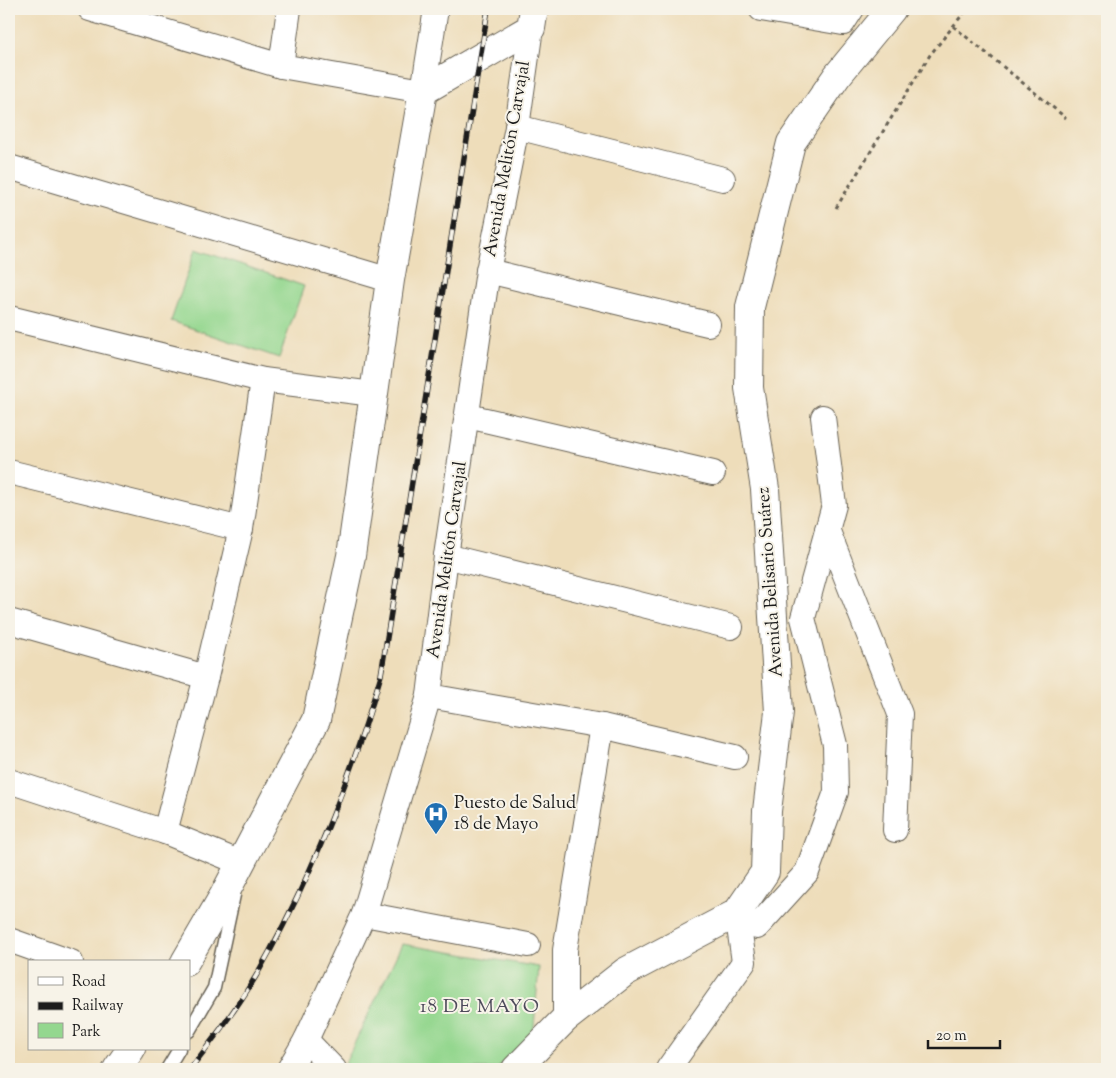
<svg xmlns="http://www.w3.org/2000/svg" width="1116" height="1078" font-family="'Sorts Mill Goudy',serif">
<rect width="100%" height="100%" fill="#f7f3e8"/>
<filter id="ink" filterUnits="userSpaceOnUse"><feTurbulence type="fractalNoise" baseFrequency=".02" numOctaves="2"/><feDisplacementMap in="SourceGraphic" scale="10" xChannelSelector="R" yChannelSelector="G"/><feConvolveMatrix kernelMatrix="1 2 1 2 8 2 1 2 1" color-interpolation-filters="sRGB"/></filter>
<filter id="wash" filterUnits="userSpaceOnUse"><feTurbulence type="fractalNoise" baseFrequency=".0096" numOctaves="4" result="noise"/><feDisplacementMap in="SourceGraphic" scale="20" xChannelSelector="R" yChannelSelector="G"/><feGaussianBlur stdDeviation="1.12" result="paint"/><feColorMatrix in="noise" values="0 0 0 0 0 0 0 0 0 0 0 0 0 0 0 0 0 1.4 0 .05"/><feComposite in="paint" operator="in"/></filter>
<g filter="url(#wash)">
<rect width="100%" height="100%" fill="#eeddba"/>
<!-- green -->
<g fill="#94d78f" stroke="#587a56">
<polygon points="196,249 304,286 279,358 171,321"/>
<polygon points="402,944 539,967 533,1039 496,1069 352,1069 345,1063"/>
</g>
</g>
<g filter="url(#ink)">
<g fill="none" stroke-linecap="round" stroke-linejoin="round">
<!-- lane casing -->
<g stroke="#666053" stroke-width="15">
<g id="lane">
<polyline points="189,1031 214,988 234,895"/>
<polyline points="167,1069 179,1049"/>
</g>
</g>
<!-- street casing -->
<g stroke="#666053" stroke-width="26">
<g id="street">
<polyline points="90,9 281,66 423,91 436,9"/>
<polyline points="761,9 843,23 852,9"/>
<polyline points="281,66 289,9"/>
<polyline points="517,127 723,179"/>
<polyline points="9,167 390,280"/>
<polyline points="488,271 708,324"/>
<polyline points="9,318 263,380 373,394"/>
<polyline points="468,416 713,473"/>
<polyline points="9,472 241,529"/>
<polyline points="827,529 900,714 895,830"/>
<polyline points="446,556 731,627"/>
<polyline points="9,621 206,677"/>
<polyline points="429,696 602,726 735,757"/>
<polyline points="9,781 165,832 241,863"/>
<polyline points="165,832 206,677 241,529 263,380"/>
<polyline points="737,913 757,927 807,872 836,792 835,745 803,618 834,505 823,417"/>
<polyline points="364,914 528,945"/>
<polyline points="9,940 71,962"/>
<polyline points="565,1019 565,950 602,726"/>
<polyline points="306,1040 334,1069"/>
<polyline points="289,1069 306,1040 364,914 429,696 446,556 488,271 517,127 531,28"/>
<polyline points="668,1069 744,962 737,913"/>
</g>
</g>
<!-- secondary casing -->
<g stroke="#666053" stroke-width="30">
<g id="secondary">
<polyline points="185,962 224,895 316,720 351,556 390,280 423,91 531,28 534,9"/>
<polyline points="117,1069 131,1049"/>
<polyline points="516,1069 565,1019 625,972 737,913 765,872 767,811 779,712 765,489 749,388 750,307 791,143 837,76 892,9"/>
</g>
</g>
<!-- path -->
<g stroke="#666053" stroke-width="3" stroke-dasharray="4 4" stroke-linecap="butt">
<polyline points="953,26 1066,118"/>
<polyline points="836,208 930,55 967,9"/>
</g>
<!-- lane -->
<use href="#lane" stroke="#fff" stroke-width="12"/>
<!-- street -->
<use href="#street" stroke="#fff" stroke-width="24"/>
<!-- secondary -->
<use href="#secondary" stroke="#fff" stroke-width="28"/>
<!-- rail casing -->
<g stroke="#1c1c1c" stroke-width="5.5">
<path id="rail" d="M 190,1069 C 213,1040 237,1008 256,976 C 310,882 350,780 381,675 L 488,9"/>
</g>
<!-- rail -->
<use href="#rail" stroke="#f7f3e8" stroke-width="4" stroke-dasharray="11" stroke-linecap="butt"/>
</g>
</g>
<!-- icons -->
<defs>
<g id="hospital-pin" transform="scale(1.25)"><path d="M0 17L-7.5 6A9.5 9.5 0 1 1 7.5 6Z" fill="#1f6fb2" stroke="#f7f3e8"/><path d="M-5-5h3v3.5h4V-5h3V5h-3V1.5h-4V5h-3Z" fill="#fff"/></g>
</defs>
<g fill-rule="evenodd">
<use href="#hospital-pin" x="436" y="814"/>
</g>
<g text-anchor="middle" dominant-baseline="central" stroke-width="4" stroke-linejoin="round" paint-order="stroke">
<!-- street labels -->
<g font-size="18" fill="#1c1c1c" stroke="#f7f3e8">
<text transform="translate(508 159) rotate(-80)">Avenida Melitón Carvajal</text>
<text transform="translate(448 560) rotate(-82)">Avenida Melitón Carvajal</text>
<text transform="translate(771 582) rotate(-94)">Avenida Belisario Suárez</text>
</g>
<!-- poi labels -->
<g font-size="18" fill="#1c1c1c" stroke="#f7f3e8" text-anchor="start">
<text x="454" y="804">Puesto de Salud<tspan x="454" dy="21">18 de Mayo</tspan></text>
</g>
<!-- neighbourhood labels -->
<g font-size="19" letter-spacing="1" fill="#4d4a5b" stroke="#f7f3e8">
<text x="480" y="1007">18 DE MAYO</text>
</g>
</g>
<!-- margin -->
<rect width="1116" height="1078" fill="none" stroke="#f7f3e8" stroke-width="30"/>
<!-- legend -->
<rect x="28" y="960" width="162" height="90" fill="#f7f3e8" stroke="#9f9d96"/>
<rect x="38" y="977" width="25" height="8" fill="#ffffff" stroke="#9f9d96"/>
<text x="72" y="986" font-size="15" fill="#1c1c1c">Road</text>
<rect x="38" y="1002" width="25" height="8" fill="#1c1c1c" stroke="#9f9d96"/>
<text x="72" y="1010" font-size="15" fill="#1c1c1c">Railway</text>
<rect x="38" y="1023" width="25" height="15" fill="#94d78f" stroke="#9f9d96"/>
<text x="72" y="1036" font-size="15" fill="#1c1c1c">Park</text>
<!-- scale -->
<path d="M928 1040v8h72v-8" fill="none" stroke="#1c1c1c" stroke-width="2.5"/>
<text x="936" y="1040" font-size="15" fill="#1c1c1c" stroke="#f7f3e8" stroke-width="4" paint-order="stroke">20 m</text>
</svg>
